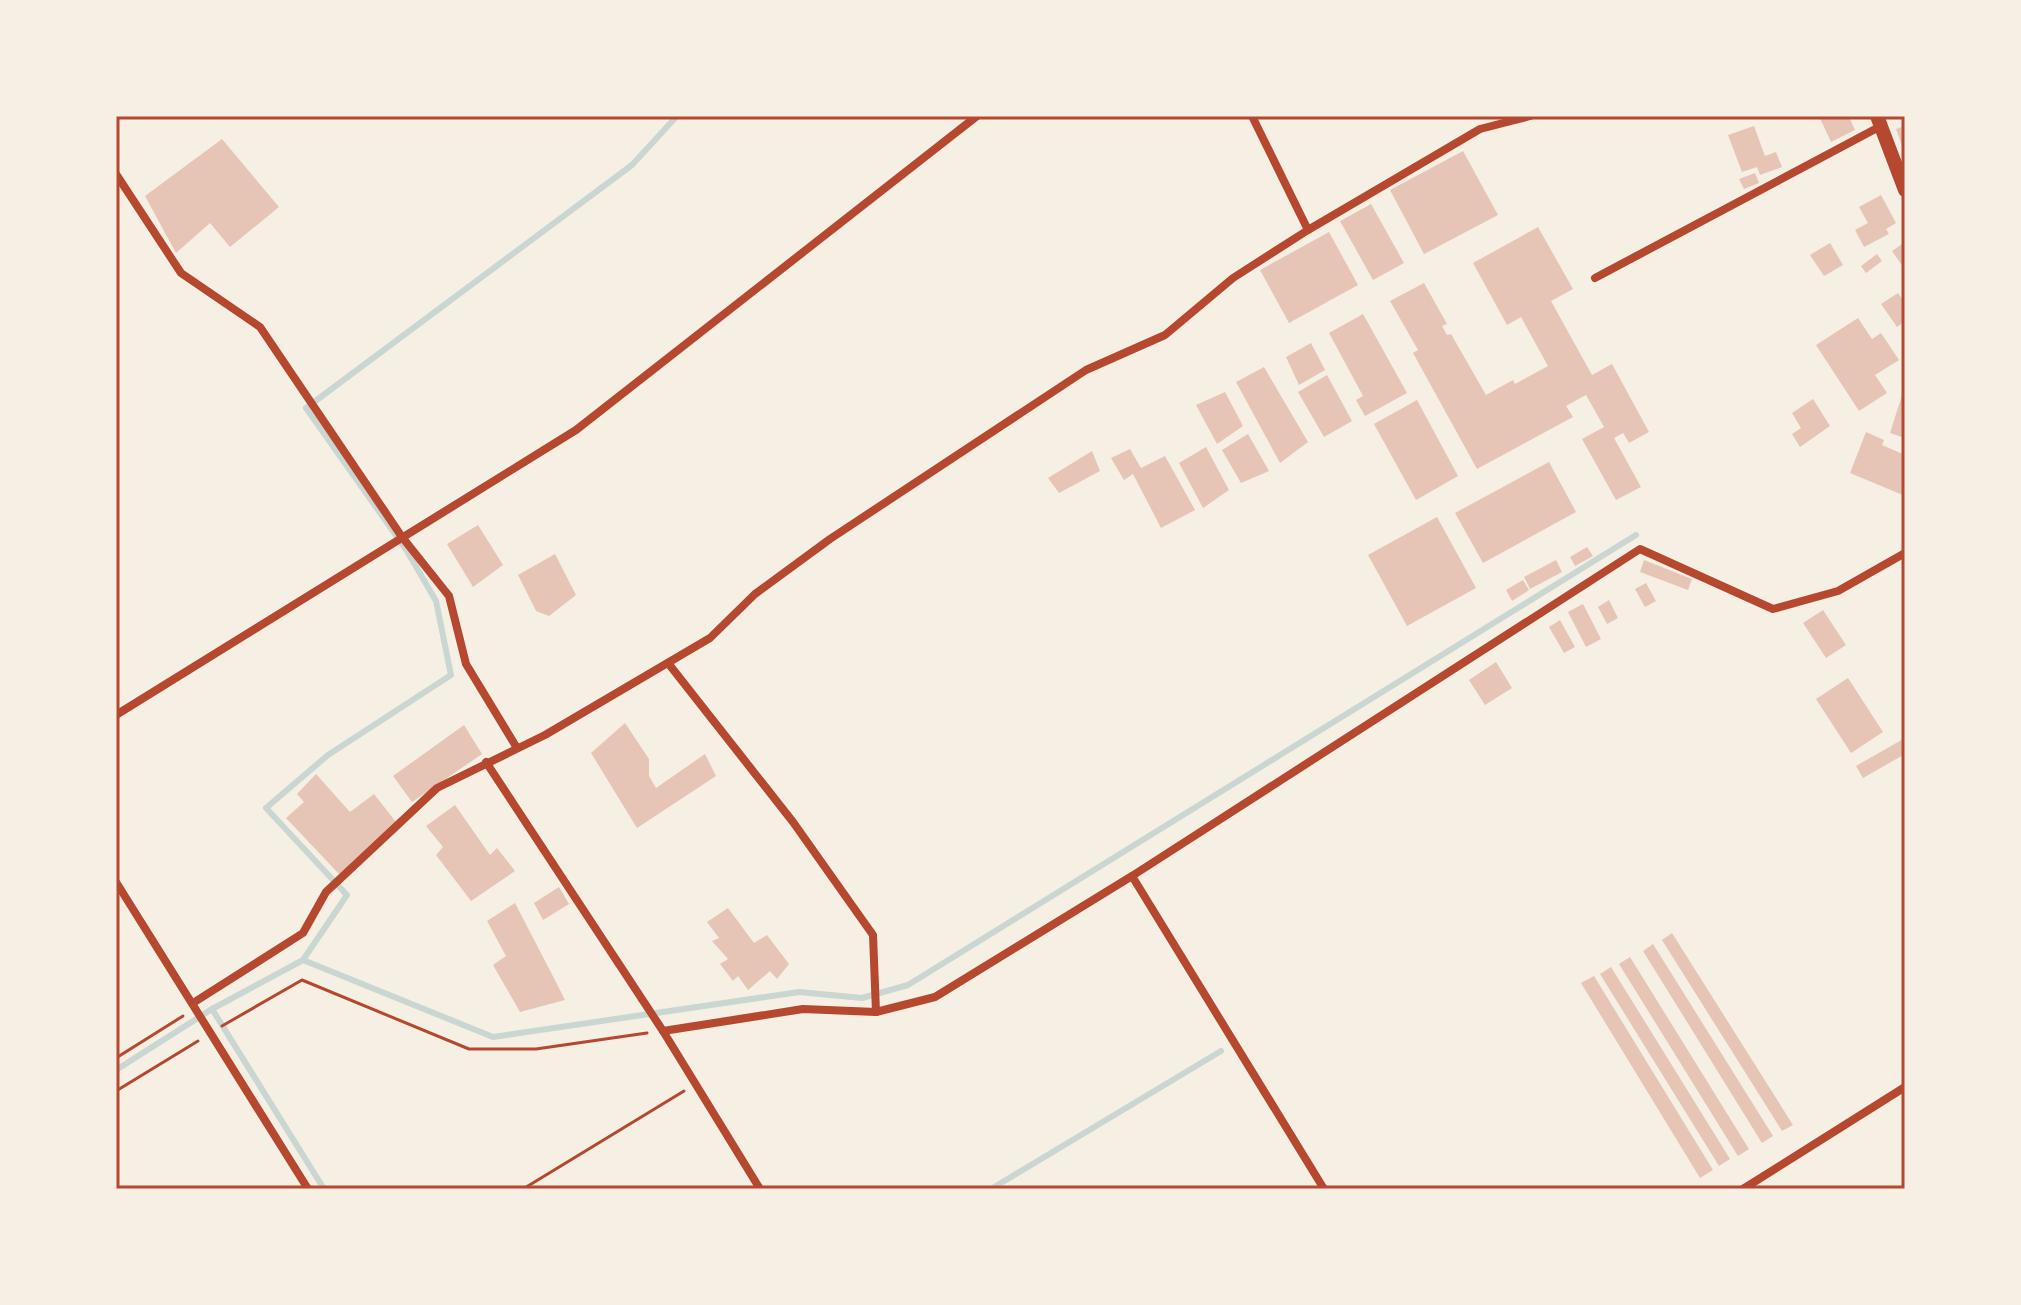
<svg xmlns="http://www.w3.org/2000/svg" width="2021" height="1305" font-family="Ubuntu,sans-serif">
<rect width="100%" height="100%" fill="#f6efe4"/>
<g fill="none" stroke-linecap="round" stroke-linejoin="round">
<!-- stream -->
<g stroke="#c9d6d2" stroke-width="6">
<polyline points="303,960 347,895 266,808 328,755 451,675 436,601 407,551 306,408 632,165 677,116"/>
<polyline points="212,1009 324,1189"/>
<polyline points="116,1070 212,1009 303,960 493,1037 799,992 862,998 908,985 1636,535"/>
<polyline points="991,1189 1221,1051"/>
</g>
</g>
<!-- building -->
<g fill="#e6c5b7">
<polygon points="1819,116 1856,116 1850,119 1855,130 1831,142"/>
<polygon points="1754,126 1765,156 1776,152 1782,167 1760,175 1757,167 1742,172 1728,135"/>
<polygon points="1905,126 1905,154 1896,129"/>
<polygon points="222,139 279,207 230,247 210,223 176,253 145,196"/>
<polygon points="1463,151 1498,215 1424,254 1390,190"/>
<polygon points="1755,173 1759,183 1744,189 1739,179"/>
<polygon points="1881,195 1896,223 1886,229 1889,234 1864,247 1855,230 1868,223 1859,207"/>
<polygon points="1371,204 1404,263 1373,280 1340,221"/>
<polygon points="1538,227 1573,289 1551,301 1592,375 1612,364 1649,432 1629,443 1623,433 1614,438 1641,487 1616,500 1582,439 1604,427 1586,395 1566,406 1573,417 1477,469 1413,353 1418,350 1390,301 1424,283 1447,324 1442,326 1447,335 1451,334 1486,395 1513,380 1515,384 1548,366 1521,317 1507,325 1473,263"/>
<polygon points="1329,232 1358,285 1289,323 1260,270"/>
<polygon points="1905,242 1905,266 1903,267 1892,251"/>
<polygon points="1830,243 1843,265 1824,276 1810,255"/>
<polygon points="1877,254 1882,261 1866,273 1861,266"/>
<polygon points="1898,293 1905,303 1905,321 1897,327 1881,304"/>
<polygon points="1363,314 1407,393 1365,416 1356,400 1363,396 1329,333"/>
<polygon points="1858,318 1872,339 1881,333 1899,360 1875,375 1887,393 1859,411 1816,345"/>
<polygon points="1311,343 1325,370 1299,385 1286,357"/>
<polygon points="1264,367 1308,442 1280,463 1236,382"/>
<polygon points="1327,375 1352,421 1324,437 1298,392"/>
<polygon points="1904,389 1905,389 1905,438 1890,433"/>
<polygon points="1225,392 1243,426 1217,444 1196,405"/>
<polygon points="1813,399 1830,426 1800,447 1792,434 1801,428 1792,413"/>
<polygon points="1417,400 1458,476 1416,500 1374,424"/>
<polygon points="1866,432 1884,440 1882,445 1905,455 1905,496 1850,473"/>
<polygon points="1248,434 1269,471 1241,483 1222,450"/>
<polygon points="1206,447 1229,490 1203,508 1179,463"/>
<polygon points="1130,449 1141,468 1165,456 1195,510 1161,528 1133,474 1124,480 1111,458"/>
<polygon points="1092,451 1100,471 1059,493 1048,478"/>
<polygon points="1549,462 1576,512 1483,563 1455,513"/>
<polygon points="1437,517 1476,588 1407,626 1368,555"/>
<polygon points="478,525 503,565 473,587 447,544"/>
<polygon points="1587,547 1593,556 1575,566 1570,557"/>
<polygon points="555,554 576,595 549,616 536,611 518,575"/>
<polygon points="1556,560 1562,572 1530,589 1524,577"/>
<polygon points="1644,560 1692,579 1688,590 1640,572"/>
<polygon points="1523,580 1529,590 1512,601 1506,590"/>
<polygon points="1646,583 1656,601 1645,607 1635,589"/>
<polygon points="1609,600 1618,618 1607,624 1598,607"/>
<polygon points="1583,604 1601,639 1586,647 1568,612"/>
<polygon points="1823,610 1846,645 1826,658 1803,623"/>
<polygon points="1560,620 1575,647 1564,653 1549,627"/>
<polygon points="1496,662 1512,688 1485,705 1469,680"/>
<polygon points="1848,678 1883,732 1851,753 1816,699"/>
<polygon points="625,723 649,759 649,776 656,788 705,754 716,776 637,828 591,753"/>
<polygon points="464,725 482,754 412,802 393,776"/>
<polygon points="1905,738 1905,754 1863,778 1856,766"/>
<polygon points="316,774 350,812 374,794 396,822 340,875 286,818 304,802 297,794"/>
<polygon points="455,805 490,855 497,848 515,871 471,901 436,855 443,847 426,826"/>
<polygon points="559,887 569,904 543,920 534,903"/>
<polygon points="515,903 558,986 565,1000 520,1012 493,965 506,956 487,921"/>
<polygon points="728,908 754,943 767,935 789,964 777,979 770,971 748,990 738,976 733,981 720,964 728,959 712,941 719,938 707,922"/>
<polygon points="1672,933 1793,1125 1782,1131 1662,940"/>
<polygon points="1653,944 1773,1136 1762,1143 1643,951"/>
<polygon points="1630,957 1749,1149 1738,1156 1619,964"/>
<polygon points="1611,967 1730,1159 1719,1166 1600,974"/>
<polygon points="1594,976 1713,1170 1700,1178 1581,983"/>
</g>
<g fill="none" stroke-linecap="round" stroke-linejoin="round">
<!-- path -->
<g stroke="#b5482f" stroke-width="3">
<polyline points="222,1026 302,980 469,1049 536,1049 647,1033"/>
<polyline points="116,1058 183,1016"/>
<polyline points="116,1091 198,1041"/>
<polyline points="523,1189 684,1091"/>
</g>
<!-- minor -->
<g stroke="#b5482f" stroke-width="8">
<polyline points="1252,116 1308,230"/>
<polyline points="116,174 181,273 260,327 402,537 449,596 466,664 517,748"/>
<polyline points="1595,278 1881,126"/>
<polyline points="668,663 793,822 873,935 876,1012"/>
<polyline points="116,715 576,430 977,116"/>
<polyline points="486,762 663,1031 760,1189"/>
<polyline points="1132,876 1640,549 1773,609 1838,591 1905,553"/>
<polyline points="116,882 308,1189"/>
<polyline points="193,1003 303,933 326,892 437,788 545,735 710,638 755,594 830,539 1086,370 1165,335 1233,278 1308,230 1480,129 1530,116"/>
<polyline points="663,1031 803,1009 876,1012 935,997 1132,876 1324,1189"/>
<polyline points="1743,1189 1905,1087"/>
</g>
<!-- secondary -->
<polyline stroke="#b5482f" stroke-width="14" points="1877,116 1905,190"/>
</g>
<!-- border -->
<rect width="2021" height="1305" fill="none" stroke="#f6efe4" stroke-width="236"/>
<rect x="118" y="118" width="1785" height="1069" fill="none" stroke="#b5482f" stroke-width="3"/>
</svg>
